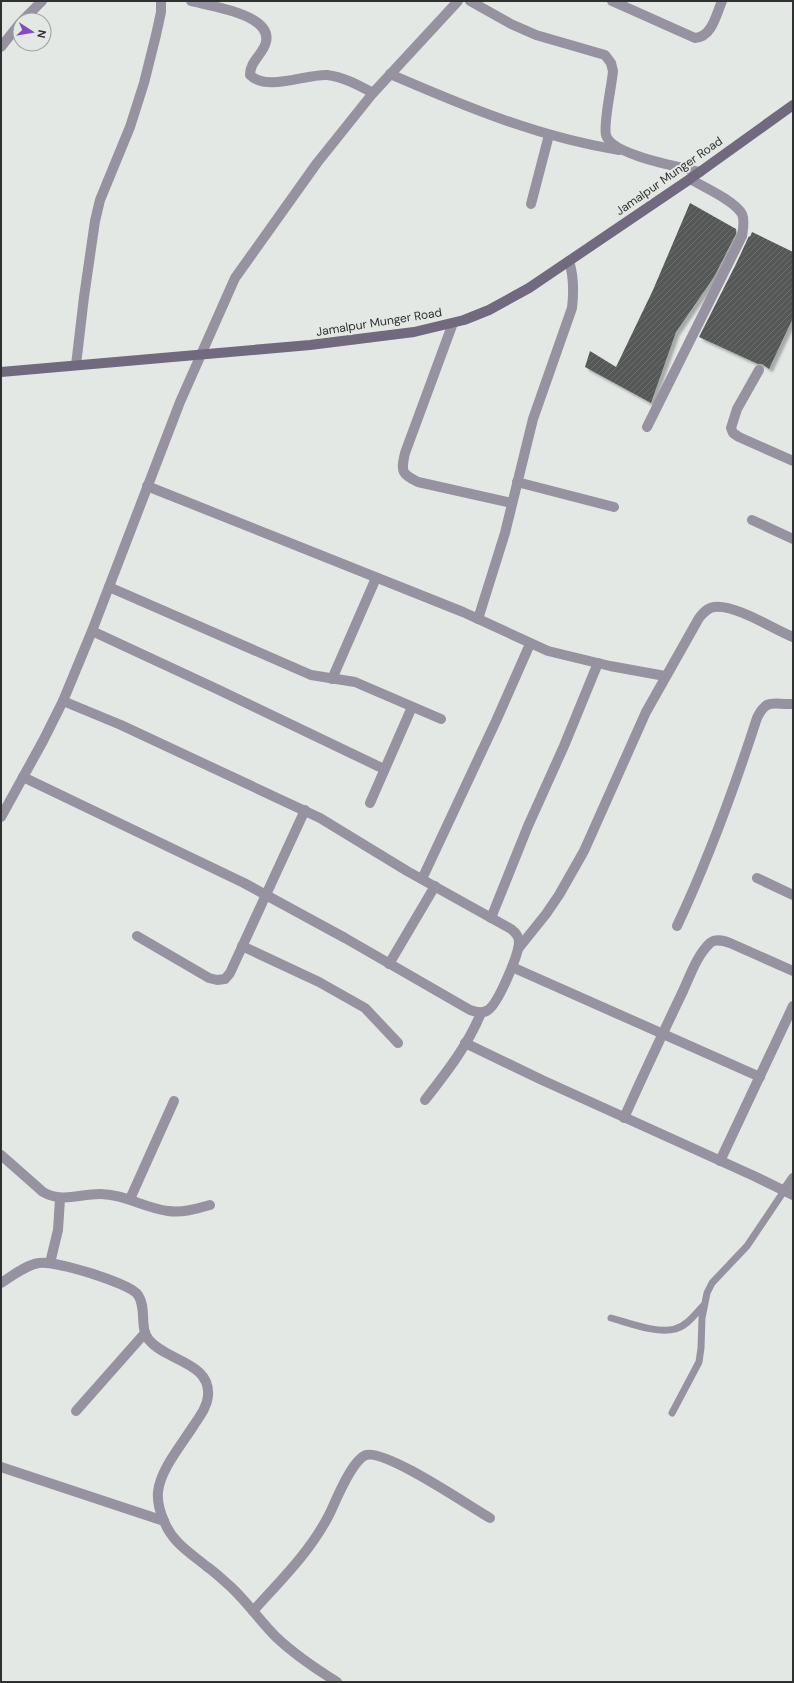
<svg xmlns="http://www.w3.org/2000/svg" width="794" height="1683" font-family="'DM Sans',sans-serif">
<defs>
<pattern id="building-hatch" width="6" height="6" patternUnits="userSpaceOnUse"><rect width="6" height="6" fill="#545957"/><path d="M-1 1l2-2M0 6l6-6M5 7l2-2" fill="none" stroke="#6a6e6c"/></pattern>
<filter id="shadow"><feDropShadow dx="3.5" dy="3.5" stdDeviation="1" flood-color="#0004"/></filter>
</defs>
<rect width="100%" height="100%" fill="#e3e8e5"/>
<!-- building -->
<g fill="url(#building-hatch)" filter="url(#shadow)">
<polygon points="690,203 736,229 736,234 714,277 676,332 651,403 585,367 590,351 616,367 653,290"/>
<polygon points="752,232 793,252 793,318 769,369 762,364 758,364 699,337 736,264 749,236 750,237"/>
</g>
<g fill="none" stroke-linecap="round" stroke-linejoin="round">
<!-- lane -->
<g stroke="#9792a0" stroke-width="7">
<path d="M 611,1318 C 629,1323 658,1334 675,1329 C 687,1326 695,1314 703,1306"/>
<polyline points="672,1413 699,1362 701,1348 702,1318 707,1293 712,1283 747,1246 784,1191"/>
</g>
<!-- street -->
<g stroke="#9792a0" stroke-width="10">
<path d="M 191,1 C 211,6 277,15 265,45 C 260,57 250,62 250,75 C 267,92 305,74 327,75 C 344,77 358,85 373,93"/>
<path d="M 470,1 L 511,24 L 536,35 L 605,55 L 611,63 L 613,71 C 612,85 603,124 606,135 C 611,155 680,167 700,172"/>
<path d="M 612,1 L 695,38 C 712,37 716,15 722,1"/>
<polyline points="23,20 42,1"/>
<polyline points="1,47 20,23"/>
<path d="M 390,74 C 464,106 538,137 619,150"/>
<polyline points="531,204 549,135"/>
<path d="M 453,323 L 405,453 C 401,471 401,474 418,482 L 512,503"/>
<polyline points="76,365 84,297 95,221 100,200 130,127 144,83 156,35 161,12 161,1"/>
<polyline points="759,370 737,409 731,428 733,433 739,437 793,461"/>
<path d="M 647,427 L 742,236 C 743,229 745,221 742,214 C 735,201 704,187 690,179"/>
<polyline points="517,482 614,507"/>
<polyline points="147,486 463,612 548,651 610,666 665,676"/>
<polyline points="752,520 793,539"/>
<polyline points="109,587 311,675 355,682 441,719"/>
<path d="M 478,619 L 505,533 L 533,419 L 572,308 C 574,291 574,277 569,261"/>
<polyline points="92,631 219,690 384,769"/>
<polyline points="332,679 376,578"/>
<path d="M 23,777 L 244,883 L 345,938 L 470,1010 C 476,1012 483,1014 488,1010 C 498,1004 519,954 519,942 C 519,936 515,932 511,929 L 407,871 L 320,818 L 121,725 L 63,701"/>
<polyline points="370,803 412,707"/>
<polyline points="1,817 43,741 63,701 92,631 180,402 235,278 317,163 373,93 458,1"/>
<polyline points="757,878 793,895"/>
<polyline points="422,879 496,721 530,644"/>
<polyline points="491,918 528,826 564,746 598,663"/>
<path d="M 677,926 C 709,858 734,789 757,718 C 767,697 774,705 793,704"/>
<polyline points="137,936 209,978 217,980 225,979 230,973 305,810"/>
<polyline points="242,946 319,982 365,1008 398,1043"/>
<path d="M 518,949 L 546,914 L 559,895 L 584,851 L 646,712 L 699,618 C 703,613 707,608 714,607 C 735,604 773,629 793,637"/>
<polyline points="389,964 435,886"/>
<polyline points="512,967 760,1077"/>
<polyline points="465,1043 542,1080 754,1176 793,1195"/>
<path d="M 425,1100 C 446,1073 468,1045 481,1013"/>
<path d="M 624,1118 C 643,1075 663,1033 683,991 C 690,976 697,955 710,943 C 716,938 724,941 730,943 L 793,971"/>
<path d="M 1,1155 L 43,1192 C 62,1203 79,1194 100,1194 C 124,1194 144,1208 168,1211 C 182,1213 196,1209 210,1205"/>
<polyline points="720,1161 793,1006"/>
<polyline points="784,1191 793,1178"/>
<polyline points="130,1199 174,1101"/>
<polyline points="50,1263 58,1230 60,1199"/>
<path d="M 1,1283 C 12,1276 26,1265 39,1263 C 54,1260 130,1283 138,1295 C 147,1308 139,1328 149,1340 C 166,1361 211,1362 208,1396 C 207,1407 200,1416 194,1425 C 182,1444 160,1470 158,1492 C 157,1502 160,1512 164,1521 C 172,1542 189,1552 206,1566 C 215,1572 223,1580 231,1587 C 248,1603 260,1621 276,1637 C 294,1654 316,1669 337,1682"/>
<polyline points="76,1411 145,1333"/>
<polyline points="1,1467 164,1521"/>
<path d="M 253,1611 C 281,1580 311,1551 330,1513 C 336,1500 352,1460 366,1455 C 386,1449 469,1506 490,1518"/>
</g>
<!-- secondary -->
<polyline stroke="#71697e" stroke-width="10" points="1,372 310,345 414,332 464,320 489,310 529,288 690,179 793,105"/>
</g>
<g text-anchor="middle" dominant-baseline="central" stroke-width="4" stroke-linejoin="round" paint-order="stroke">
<!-- street labels -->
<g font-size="12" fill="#2f3130" stroke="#e3e8e5">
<text transform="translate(669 176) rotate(-35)">Jamalpur Munger Road</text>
<text transform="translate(379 322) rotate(-9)">Jamalpur Munger Road</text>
</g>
</g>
<!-- border -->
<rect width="794" height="1683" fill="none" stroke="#2f3130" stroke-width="4"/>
<!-- north arrow -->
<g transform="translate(32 32) rotate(102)"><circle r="19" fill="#e3e8e5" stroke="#9b9f9d"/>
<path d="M0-3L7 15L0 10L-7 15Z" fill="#824cc4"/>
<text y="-6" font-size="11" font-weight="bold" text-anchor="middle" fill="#2f3130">N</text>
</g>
</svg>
